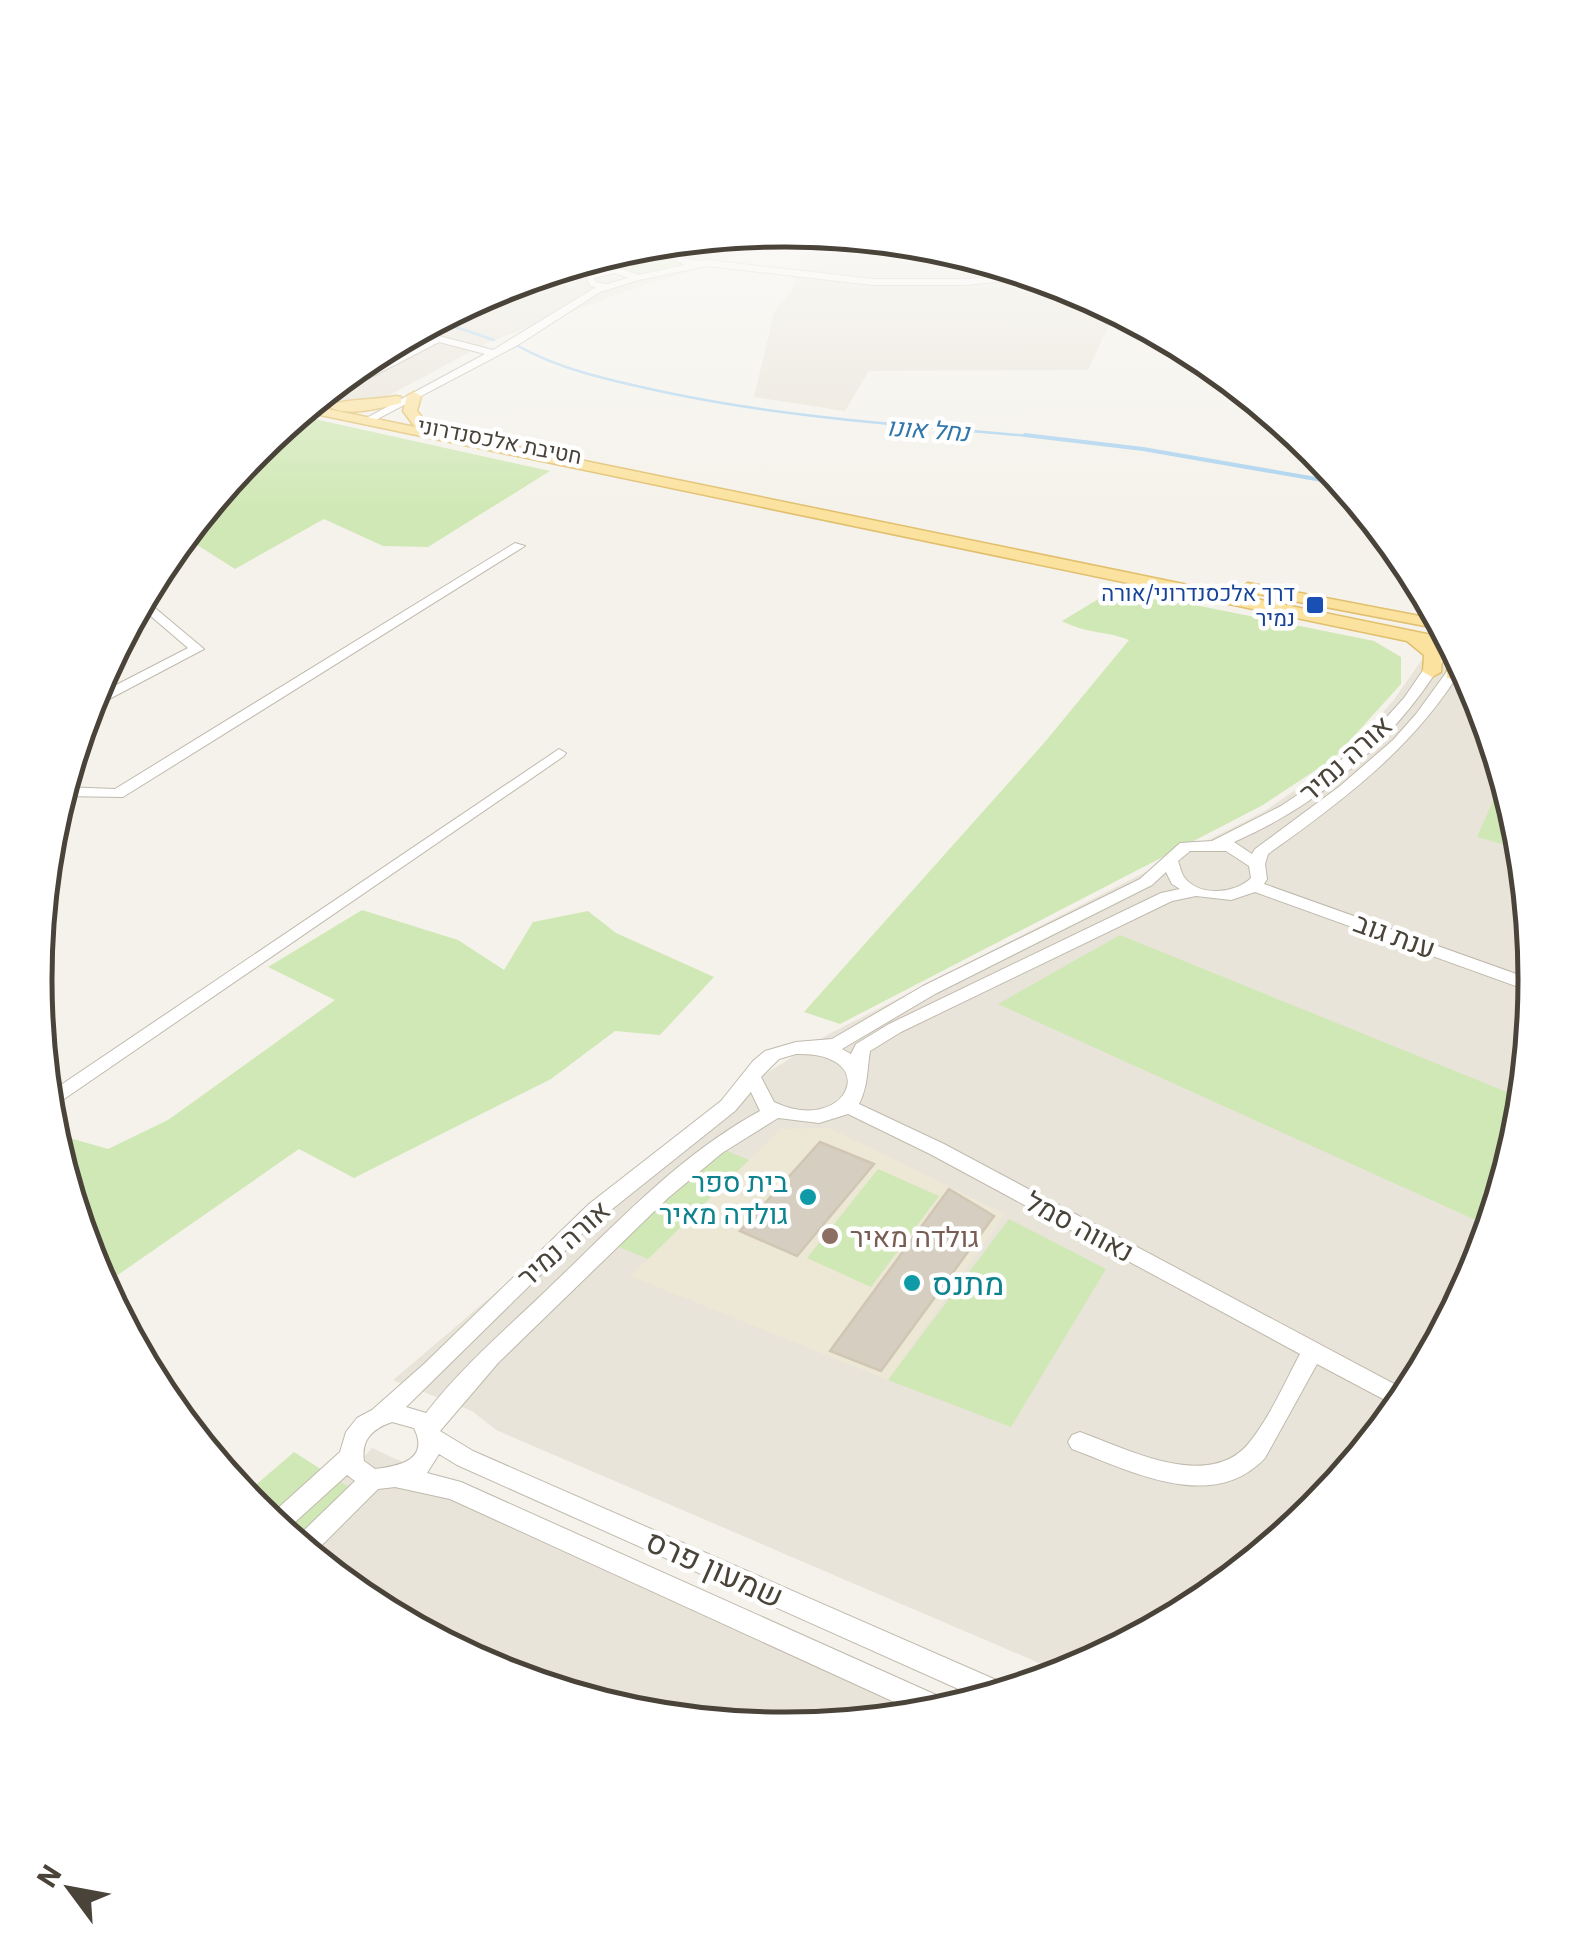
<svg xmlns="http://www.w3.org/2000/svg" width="1571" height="1959" font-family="'IBM Plex Sans',Heebo,sans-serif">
<rect width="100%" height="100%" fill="#f5f2eb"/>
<!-- residential -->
<g fill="#e9e4d9">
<polygon points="704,237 798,237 621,293 489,342 386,397 356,404 320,395 369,355 499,286 640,243"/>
<polygon points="803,252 967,254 1073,286 1121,312 1114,314 1088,370 869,371 845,411 754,397 774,313 792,289"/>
<polygon points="1428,651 1460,657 1479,693 1522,834 1536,980 1521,1126 1479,1267 1409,1397 1316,1511 1202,1604 1067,1675 496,1430 472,1411 393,1380 716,1105 829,1034 1265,811 1340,759 1393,701"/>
<polygon points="372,1448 947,1711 785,1730 639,1715 498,1673 368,1603 288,1537"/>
</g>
<!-- education -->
<polygon fill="#ede7d5" points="830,1128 1005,1214 888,1380 630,1276 781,1129"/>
<!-- green -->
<g fill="#d0e8b5">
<polygon points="636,244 656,247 690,264 637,278 623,271 610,252"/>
<polygon points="296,415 328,422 550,471 428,547 383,546 324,519 235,569 183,536 220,492 253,476 239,468"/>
<path d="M 1115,589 L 1374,641 L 1401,657 L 1401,684 L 1334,758 L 1263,805 L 840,1024 L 804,1012 L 1044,743 L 1129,640 C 1104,630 1090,635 1062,621 Z"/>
<polygon points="1504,776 1523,850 1477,837"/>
<polygon points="362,910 458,940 504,970 533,922 588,911 616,933 714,977 660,1035 615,1031 551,1079 354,1178 299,1149 102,1286 92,1266 52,1133 108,1149 168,1120 335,1000 268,967"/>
<polygon points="1120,935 1524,1099 1521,1126 1491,1227 998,1004"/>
<polygon points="715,1146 749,1160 648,1259 609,1243"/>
<polygon points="878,1169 939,1196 871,1287 807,1258"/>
<polygon points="1009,1219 1106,1269 1011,1427 888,1380"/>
<polygon points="294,1452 349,1487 294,1542 243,1496"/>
</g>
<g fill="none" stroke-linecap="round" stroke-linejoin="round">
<!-- stream-far1 -->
<g stroke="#aad2ef" stroke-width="2.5">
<polyline points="441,322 494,340"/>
<path d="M 518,346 C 563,371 614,381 664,392 C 791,419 922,426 1052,438"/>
</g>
<!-- stream -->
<polyline stroke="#aad2ef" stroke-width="4" points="1025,435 1143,449 1345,484"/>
</g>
<!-- building -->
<g fill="#d6cec0" stroke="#d1c6b4" stroke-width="2.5">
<polygon points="820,1142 874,1164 797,1256 740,1231"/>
<polygon points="949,1189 994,1216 881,1371 830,1351"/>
</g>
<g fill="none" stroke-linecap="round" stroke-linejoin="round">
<!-- minor casing -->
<g stroke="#c0baad" stroke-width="2">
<g id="minor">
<path d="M 640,243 C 665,243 684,265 707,260 L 873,279 L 966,279 L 1032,274 L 1043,277 L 966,285 L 873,285 L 707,266 L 639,280 L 600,292 L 518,345 L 368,424 L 359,422 L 485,354 L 439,342 L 352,387 L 344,387 L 344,383 L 429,339 L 409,334 L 416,330 L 493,350 L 596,287 L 590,286 L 586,275 L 616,267 L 638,275 L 685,265 L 654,249 L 633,245 ZM 615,273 L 628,278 L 607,284 L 596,282 L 594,278 Z"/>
<polygon points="515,543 525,546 123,797 61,796 63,787 115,789"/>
<polygon points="143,598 204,649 94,707 87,708 91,698 188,648 139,606"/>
<path d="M 1448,634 L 1453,644 C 1404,732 1326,802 1234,842 L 1252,854 L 1255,849 L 1340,786 L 1393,740 L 1416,714 L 1459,655 L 1464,665 C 1416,746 1344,800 1268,854 L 1265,864 L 1267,879 L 1264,884 L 1536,981 L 1535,993 L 1255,892 L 1231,900 L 1196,896 L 1172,901 L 901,1032 L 870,1051 C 867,1069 868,1087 859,1104 L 944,1144 L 1411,1393 L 1400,1408 L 1317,1364 L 1265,1458 C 1212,1514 1131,1471 1072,1449 L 1068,1442 L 1072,1435 L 1080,1432 C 1127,1449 1209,1492 1249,1443 C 1270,1417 1284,1384 1300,1354 L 930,1154 L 848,1114 L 819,1123 L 778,1118 L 722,1153 L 668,1198 L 498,1363 L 440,1431 L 473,1451 L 1010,1686 L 1012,1691 L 983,1700 L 457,1465 L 439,1454 L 427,1473 L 461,1482 L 954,1703 L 956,1708 L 925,1716 L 450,1499 L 395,1487 L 378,1489 L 311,1556 L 293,1541 L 355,1481 L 347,1475 L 283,1533 L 266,1519 L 340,1452 L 346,1432 L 357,1418 L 372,1410 L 424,1364 L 589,1204 L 721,1101 L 753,1061 L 765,1051 L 796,1042 L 832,1039 L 923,986 L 1140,879 L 1180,843 L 1212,841 L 1281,806 L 1315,783 L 1377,728 L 1404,698 ZM 1190,851 L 1226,851 L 1249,866 L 1251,878 C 1235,894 1199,897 1184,877 C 1181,872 1180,867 1178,861 ZM 1166,872 L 1172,884 L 1180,889 L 1161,893 L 889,1024 L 856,1044 L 851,1054 L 842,1049 L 935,994 L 1152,885 ZM 796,1054 C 885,1052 847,1137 774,1102 L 761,1077 L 779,1059 ZM 751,1092 L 760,1111 C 681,1154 620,1220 555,1282 C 511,1325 464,1364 426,1413 L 406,1407 L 586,1230 L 735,1111 ZM 392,1422 L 414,1428 C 430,1460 399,1466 375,1469 L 364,1461 C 361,1440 372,1429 392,1422 Z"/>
<polygon points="559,749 566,753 564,756 48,1110 46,1095"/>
</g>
</g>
<!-- major casing -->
<g stroke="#e1bf6d" stroke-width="3">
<g id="major">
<polygon points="414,392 421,396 417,411 428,425 424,428 1451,639 1456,649 1435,646 1442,653 1441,672 1432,677 1423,672 1424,655 1407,641 301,411 308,405 415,427 403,411 407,396"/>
<path d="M 396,396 L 401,397 L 401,403 C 380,408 347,418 328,406 C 340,399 377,400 396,396 Z"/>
<polygon points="1248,583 1440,620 1446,630 1242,591 1240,588"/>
<polygon points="1463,662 1468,673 1453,679 1447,678 1447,670"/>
</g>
</g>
<!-- minor -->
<use href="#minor" fill="#fff" fill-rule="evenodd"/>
<!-- major -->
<use href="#major" fill="#fbe29e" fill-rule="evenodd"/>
</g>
<!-- sky -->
<linearGradient id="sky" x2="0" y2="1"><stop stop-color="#8fc0eb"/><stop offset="0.46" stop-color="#faf9f6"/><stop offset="1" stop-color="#faf9f6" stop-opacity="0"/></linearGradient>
<rect width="1571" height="511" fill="url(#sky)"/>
<!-- markers -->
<rect fill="#1a4fb4" stroke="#fff" stroke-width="4" x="1305" y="595" width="20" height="20" rx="5"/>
<g fill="#0f9aa8" stroke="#fff" stroke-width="4">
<circle cx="808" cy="1197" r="10"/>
<circle cx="912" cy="1283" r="10"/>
</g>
<circle fill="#8d6e63" stroke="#fff" stroke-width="4" cx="830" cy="1236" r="10"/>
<g text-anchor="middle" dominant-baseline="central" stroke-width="9" stroke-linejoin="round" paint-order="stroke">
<!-- far-street labels -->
<g font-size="22" fill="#494339" stroke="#fff">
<text transform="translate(500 440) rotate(11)">חטיבת אלכסנדרוני</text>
</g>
<!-- far-transit labels -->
<g font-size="22" fill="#164399" stroke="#fff" text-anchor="end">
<text x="1295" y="592">דרך אלכסנדרוני/אורה<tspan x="1295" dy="25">נמיר</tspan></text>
</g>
<!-- far-water labels -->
<g font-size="25" font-style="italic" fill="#3277ab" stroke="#fff">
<text transform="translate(928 429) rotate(4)">נחל אונו</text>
</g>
<!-- street labels -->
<g font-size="28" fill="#494339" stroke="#fff">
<text transform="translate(1345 758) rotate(-42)">אורה נמיר</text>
<text transform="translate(1395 935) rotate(20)">ענת גוב</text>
<text transform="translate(1080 1226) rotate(28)">נאווה סמל</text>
<text transform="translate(563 1243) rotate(-42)">אורה נמיר</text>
</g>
<!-- culture labels -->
<g font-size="28" fill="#0d838f" stroke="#fff" text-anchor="end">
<text x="788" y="1181">בית ספר<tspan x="788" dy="32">גולדה מאיר</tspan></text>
</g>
<!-- education labels -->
<g font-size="28" fill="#785e54" stroke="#fff" text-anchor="start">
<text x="850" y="1236">גולדה מאיר</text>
</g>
<!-- near-culture labels -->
<g font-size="32" fill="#0d838f" stroke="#fff" text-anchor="start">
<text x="932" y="1283">מתנס</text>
</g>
<!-- near-street labels -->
<g font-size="32" fill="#494339" stroke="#fff">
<text transform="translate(715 1568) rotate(24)">שמעון פרס</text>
</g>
</g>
<!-- crop -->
<path d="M0 0H1571V1959H0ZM784 247H786A732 732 0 0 1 1518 979V980A732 732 0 0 1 786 1712H784A732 732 0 0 1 52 980V979A732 732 0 0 1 784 247Z" fill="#fff" fill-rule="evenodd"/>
<path fill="none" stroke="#494339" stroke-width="5" d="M784 247H786A732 732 0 0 1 1518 979V980A732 732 0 0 1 786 1712H784A732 732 0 0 1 52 980V979A732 732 0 0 1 784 247Z"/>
<!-- north arrow -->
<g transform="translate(70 1889) rotate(302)" stroke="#ffffff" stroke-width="8" paint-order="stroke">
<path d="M0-8L18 38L0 25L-18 38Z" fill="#494339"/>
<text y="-15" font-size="28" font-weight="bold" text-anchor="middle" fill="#494339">N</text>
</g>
</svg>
